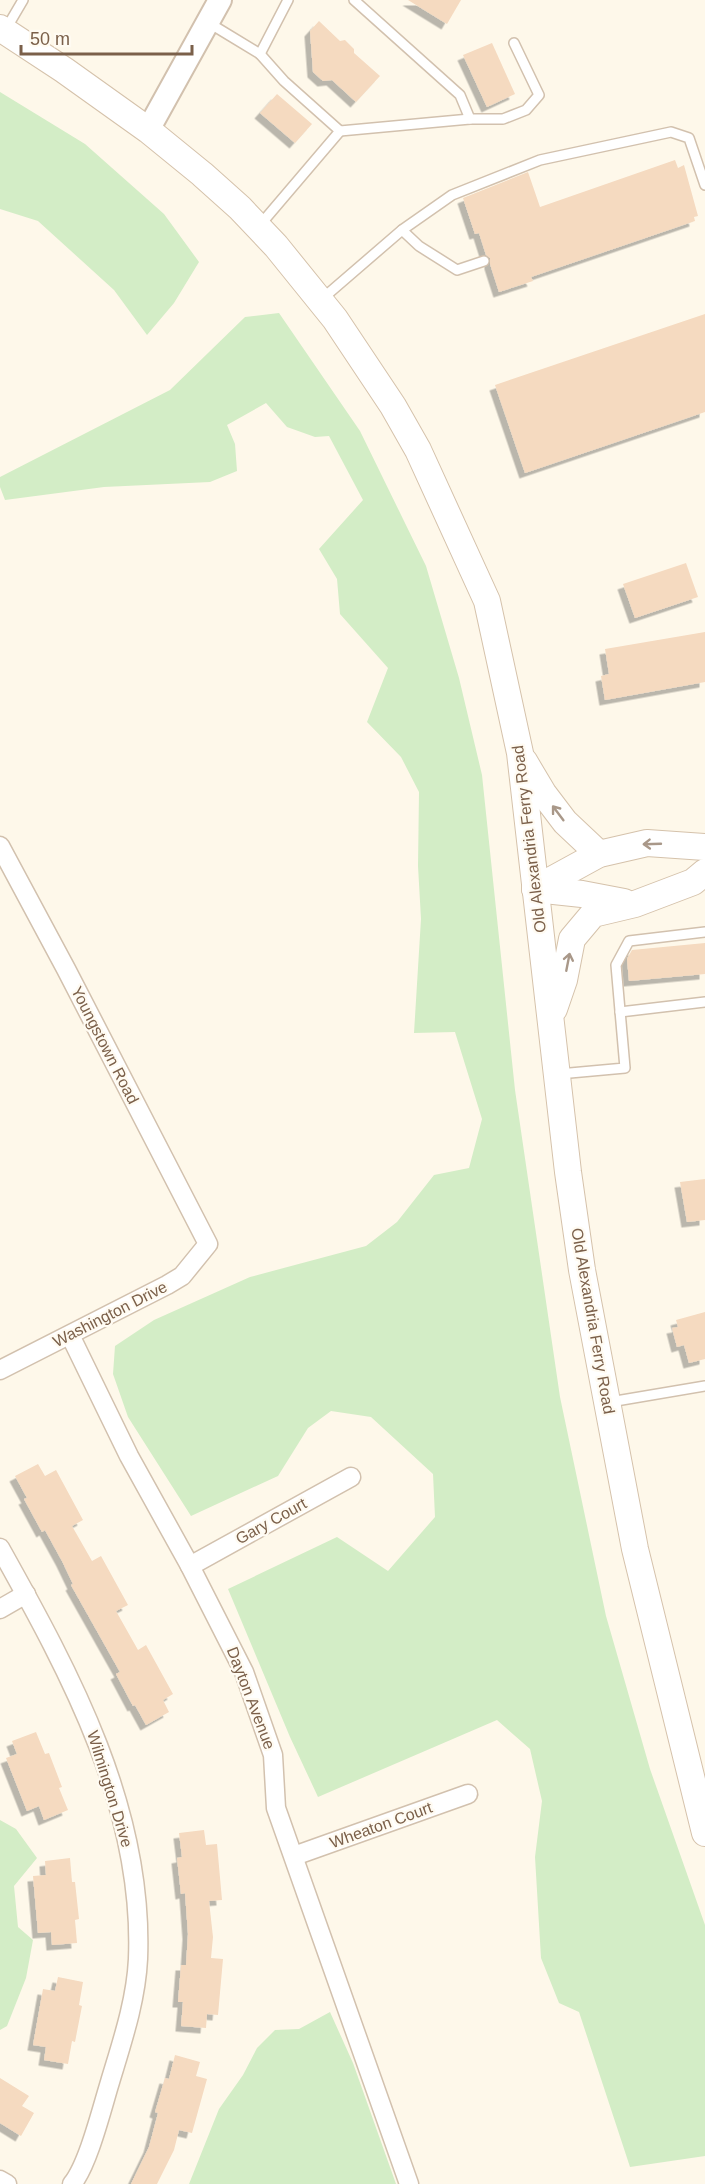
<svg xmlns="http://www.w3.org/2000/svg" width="705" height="2184" font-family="Helvetica,sans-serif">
<defs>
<filter id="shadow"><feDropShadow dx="-5.5" dy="5.5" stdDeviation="0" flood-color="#0004"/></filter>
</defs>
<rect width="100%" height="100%" fill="#fef8ea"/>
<!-- green -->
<g fill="#d3edc6">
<polygon points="0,92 85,144 164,214 199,262 174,303 147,335 114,290 38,221 0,209"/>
<polygon points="279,313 360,431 426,566 459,678 482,775 515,1090 560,1397 606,1616 650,1769 705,1925 705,2156 630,2167 579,2012 559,2003 541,1958 535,1857 542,1801 530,1749 497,1720 318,1797 290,1737 228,1589 337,1537 388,1571 435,1517 433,1474 371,1417 331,1411 308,1428 278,1476 191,1516 128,1417 113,1374 115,1346 154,1320 250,1277 366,1246 397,1222 434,1175 469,1168 482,1119 455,1032 414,1033 421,919 418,866 419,792 401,757 367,722 388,668 340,614 337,579 319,549 363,500 329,436 315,437 287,427 266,403 227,425 235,444 237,471 210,482 104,487 5,500 0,487 0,477 170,390 245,317"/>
<polygon points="0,1820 16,1829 37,1858 14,1886 18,1927 33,1940 26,1978 7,2026 0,2030"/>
<polygon points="330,2012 353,2063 396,2184 189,2184 219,2109 243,2075 257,2048 275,2030 299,2029"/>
</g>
<!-- building -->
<g fill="#f5dac0" filter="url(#shadow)">
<polygon points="408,0 461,0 447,24"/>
<polygon points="319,21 340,41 345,40 354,49 354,53 380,76 356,102 332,80 323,81 313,72 310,31"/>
<polygon points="492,43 515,94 487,107 463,55"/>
<polygon points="277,94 312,124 295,143 260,113"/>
<polygon points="675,160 678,168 684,165 698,216 694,217 695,221 531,277 533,281 499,292 490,264 490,258 486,255 479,233 475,234 463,198 528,172 540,207"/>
<polygon points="705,314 705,412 525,473 495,385"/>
<polygon points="686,563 698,597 635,618 623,584"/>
<polygon points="705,632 705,682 605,700 601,676 609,674 605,649"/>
<polygon points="705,943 705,974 629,981 627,959 632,950"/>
<polygon points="705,1179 705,1220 687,1222 680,1182"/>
<polygon points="705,1312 705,1359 689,1363 684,1345 677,1347 672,1328 678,1327 676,1320"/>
<polygon points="38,1464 45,1476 56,1470 83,1520 72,1526 92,1561 101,1556 128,1605 116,1611 138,1650 146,1645 173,1694 163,1700 169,1712 146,1725 135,1705 133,1706 116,1674 120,1672 71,1585 73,1584 62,1561 45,1530 42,1532 24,1499 27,1498 15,1476"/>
<polygon points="36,1732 45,1754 49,1753 62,1787 59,1788 68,1810 44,1820 39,1806 27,1811 6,1758 17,1754 12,1741"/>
<polygon points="204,1830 206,1845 217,1844 222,1900 209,1901 213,1937 211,1958 223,1959 218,2015 207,2014 206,2028 181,2026 183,2002 178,2002 181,1965 186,1965 188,1934 185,1893 181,1894 177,1858 182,1857 179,1833"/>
<polygon points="70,1858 72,1882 75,1882 79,1919 75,1920 77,1943 52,1945 51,1932 38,1933 33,1876 46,1875 45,1861"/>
<polygon points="58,1977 83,1982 79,2005 82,2006 75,2042 72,2041 68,2064 44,2060 46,2047 33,2045 43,1989 55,1991"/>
<polygon points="175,2055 200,2062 196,2076 207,2079 192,2133 179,2130 174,2150 157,2184 131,2184 149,2147 158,2113 155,2112 165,2078 169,2079"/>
<polygon points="0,2078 29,2096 22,2106 34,2113 21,2136 0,2123"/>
</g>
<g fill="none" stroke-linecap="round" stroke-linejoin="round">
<!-- service casing -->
<g stroke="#d2c1ae" stroke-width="12">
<g id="service">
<polyline points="354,0 460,95 470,119"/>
<polyline points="209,23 260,54 288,0"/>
<polyline points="6,29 23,0"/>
<polyline points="260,54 284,81 340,131 260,225"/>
<polyline points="340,131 470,119 503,119 526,110 539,95 514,43"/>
<polyline points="402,230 419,246 457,270 484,261"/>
<polyline points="322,299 402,230 452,195 540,160 671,132 689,138 705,185"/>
<polyline points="620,1012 705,1002"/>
<polyline points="559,1074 625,1068 616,965 629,941 705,932"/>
<polyline points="610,1402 705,1386"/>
</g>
</g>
<!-- minor casing -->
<g stroke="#d2c1ae" stroke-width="21">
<g id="minor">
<polyline points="0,846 66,969 208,1244 182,1276 167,1285 0,1370"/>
<polyline points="70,1335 129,1456 190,1566 244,1672 273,1755 276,1808 409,2184"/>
<path d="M 0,1548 C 71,1675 144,1809 138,1959 C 136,2001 122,2042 110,2082 C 102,2108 88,2165 72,2184"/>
<polyline points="190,1566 351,1477"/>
<polyline points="0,1609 26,1594"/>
<polyline points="294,1856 468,1794"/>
<polyline points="0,2180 7,2184"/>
</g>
</g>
<!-- tertiary casing -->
<g stroke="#d2c1ae" stroke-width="26">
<polyline id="tertiary" points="148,130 220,0"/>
</g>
<!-- secondary casing -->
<g stroke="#d5c2ab" stroke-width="28">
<g id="secondary">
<polyline points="0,28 64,70 148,130 202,174 240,208 276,246 335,319 393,406 418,450 487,601 520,753 568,1172 582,1270 635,1549 705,1833"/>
<polyline points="524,761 543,793 565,822 599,854"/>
<polyline points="535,889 599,854 647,843 705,847"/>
<polyline points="535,889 582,894 624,902"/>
<polyline points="554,1009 564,980 572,939 593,914 635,904 693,882 705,872"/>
</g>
</g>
<!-- service -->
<use href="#service" stroke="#fff" stroke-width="9"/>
<!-- minor -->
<use href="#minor" stroke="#fff" stroke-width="18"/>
<!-- tertiary -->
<use href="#tertiary" stroke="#fff" stroke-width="22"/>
<!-- secondary -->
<use href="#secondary" stroke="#fff" stroke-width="26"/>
</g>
<!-- one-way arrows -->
<defs><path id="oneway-shaft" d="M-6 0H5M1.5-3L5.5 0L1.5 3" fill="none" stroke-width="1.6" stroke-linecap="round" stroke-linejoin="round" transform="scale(1.5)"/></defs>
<g stroke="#a99889">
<use href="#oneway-shaft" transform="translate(558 813) rotate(-127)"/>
<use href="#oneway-shaft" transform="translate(652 844) rotate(178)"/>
<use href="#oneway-shaft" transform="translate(568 962) rotate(-79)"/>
</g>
<g text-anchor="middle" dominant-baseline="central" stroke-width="4.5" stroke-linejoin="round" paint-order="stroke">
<!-- street labels -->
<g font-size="16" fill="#7b604a" stroke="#fffbf2">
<text transform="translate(529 839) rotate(-97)">Old Alexandria Ferry Road</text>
<text transform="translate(105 1045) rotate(63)">Youngstown Road</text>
<text transform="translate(110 1314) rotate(-27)">Washington Drive</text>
<text transform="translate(593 1321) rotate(80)">Old Alexandria Ferry Road</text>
<text transform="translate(271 1521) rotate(-29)">Gary Court</text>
<text transform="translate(251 1698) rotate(69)">Dayton Avenue</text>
<text transform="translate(110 1789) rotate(73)">Wilmington Drive</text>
<text transform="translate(381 1825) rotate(-20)">Wheaton Court</text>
</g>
</g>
<!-- scale -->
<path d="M21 45v9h171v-9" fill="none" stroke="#7b604a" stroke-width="3"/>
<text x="30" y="45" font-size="18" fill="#7b604a" stroke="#fffbf2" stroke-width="4.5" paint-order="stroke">50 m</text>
</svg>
